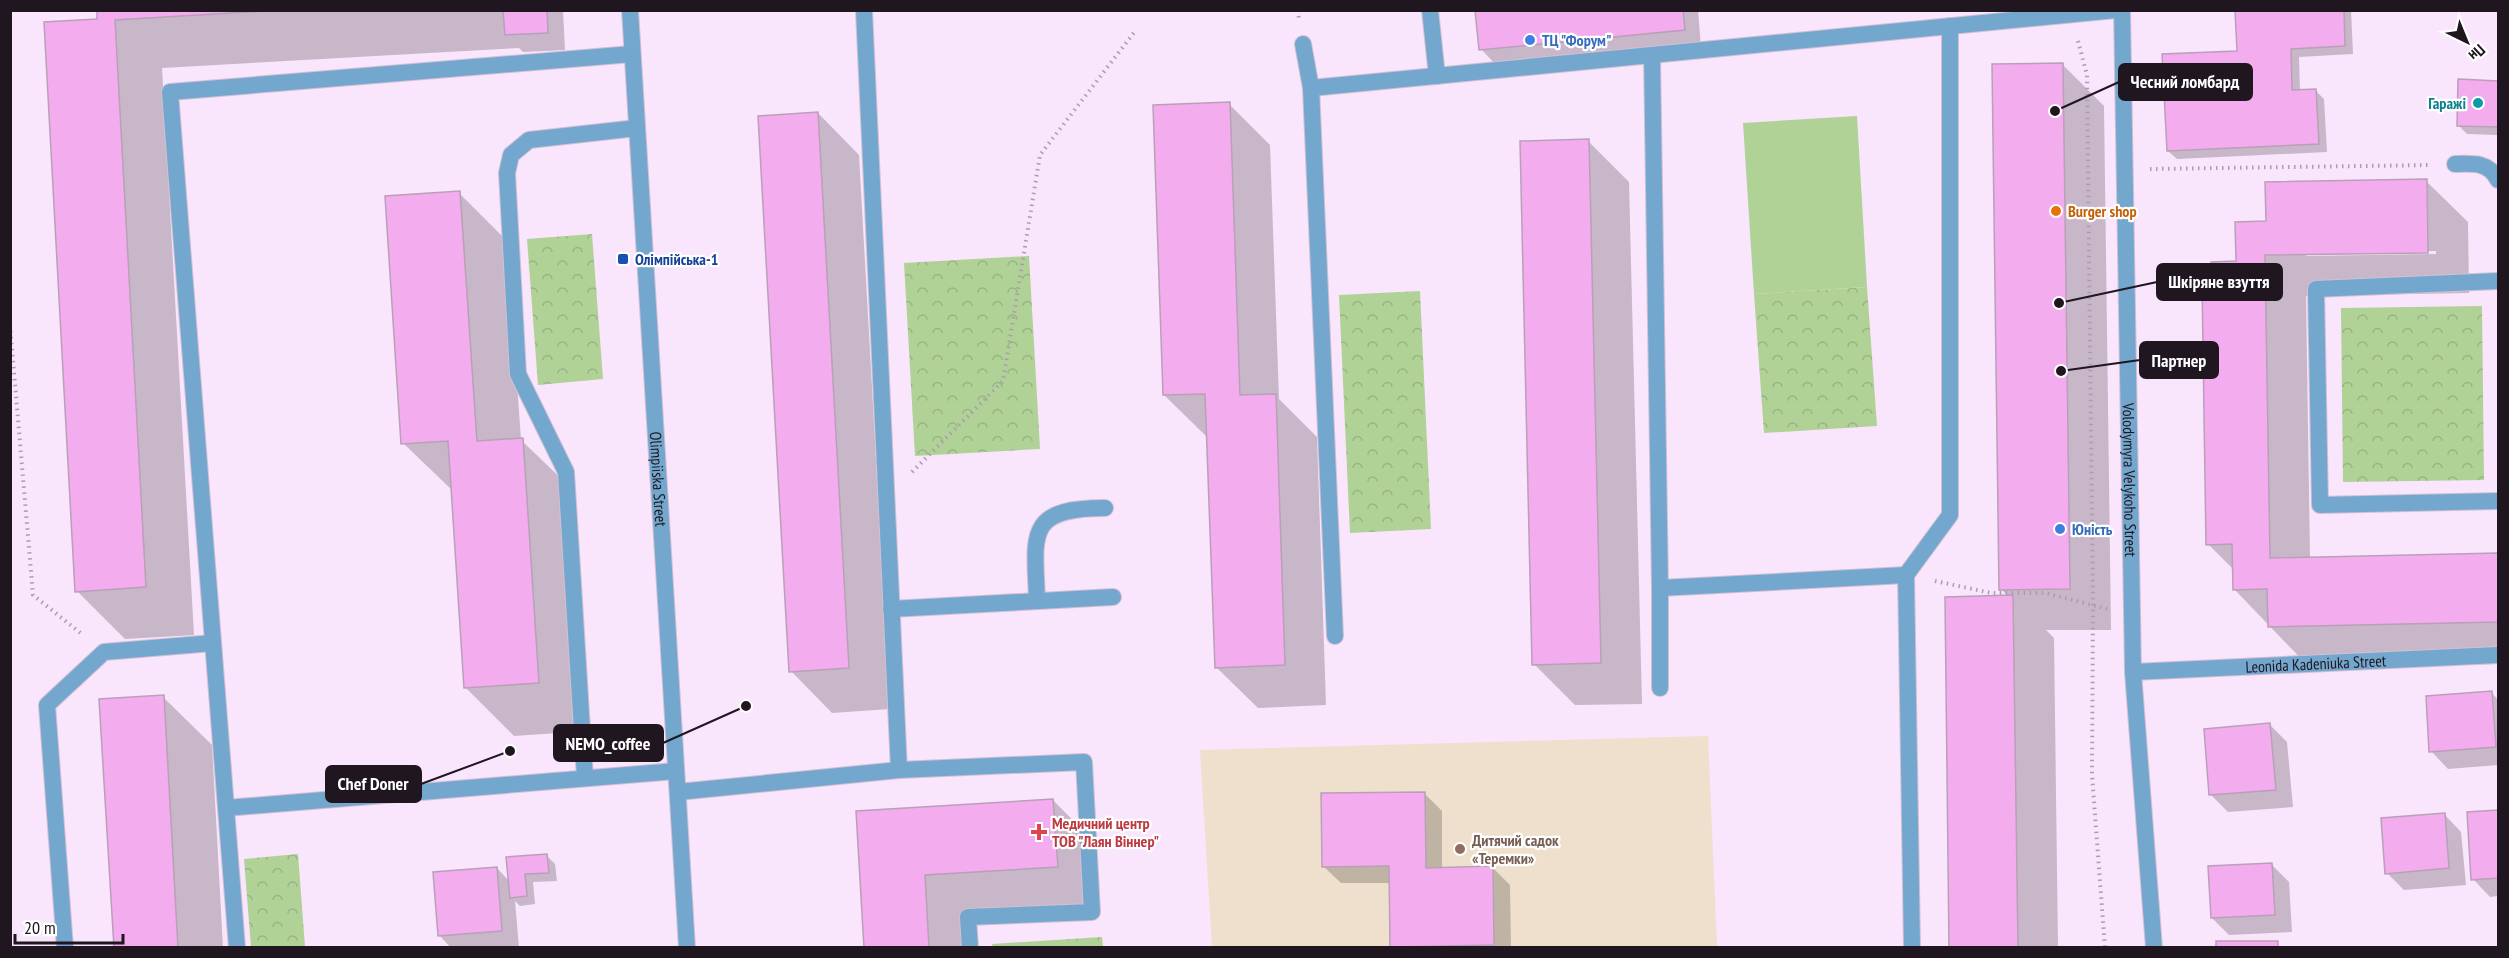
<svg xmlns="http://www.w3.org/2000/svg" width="2509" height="958" font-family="'PT Sans Narrow',sans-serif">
<defs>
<pattern id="park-crowns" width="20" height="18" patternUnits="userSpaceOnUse" patternTransform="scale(1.5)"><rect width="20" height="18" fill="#b0d297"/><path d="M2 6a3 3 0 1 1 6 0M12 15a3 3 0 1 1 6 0" fill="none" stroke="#97b482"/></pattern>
</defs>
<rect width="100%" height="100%" fill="#f9e5fc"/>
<!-- education -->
<polygon fill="#efe0cd" points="1708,736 1717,947 1212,947 1200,750"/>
<!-- park -->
<g fill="url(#park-crowns)">
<polygon points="592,234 603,379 538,385 527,239"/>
<polygon points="1029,256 1040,449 915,456 904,263"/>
<polygon points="1867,287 1877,426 1764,433 1754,294"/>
<polygon points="1420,291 1431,529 1350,533 1339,295"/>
<polygon points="2482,306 2484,480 2343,482 2341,308"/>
<polygon points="298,854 305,947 251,947 244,859"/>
<polygon points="1102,937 1103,947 993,947 992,944"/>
</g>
<!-- garden -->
<polygon fill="#b0d297" points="1857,116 1867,287 1754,294 1743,123"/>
<!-- shadow -->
<g fill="#0003" fill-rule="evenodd">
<polygon points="98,10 574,10 563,11 565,50 523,52 519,48 162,68 194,635 125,639 77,591"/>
<polygon points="1477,10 1698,10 1701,47 1498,67 1481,49"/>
<polygon points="2237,10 2351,10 2353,54 2299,57 2300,92 2316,91 2324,99 2327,152 2177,159 2168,151 2239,52"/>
<polygon points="2062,64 2104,106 2111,630 2046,630 2054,638 2058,948 1951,948 2009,597 2001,589"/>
<polygon points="2460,81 2498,82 2498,135 2467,134 2458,125"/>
<polygon points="1229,104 1270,145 1279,399 1317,437 1326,705 1258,708 1216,667 1208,436 1206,436 1164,395"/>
<polygon points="818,113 859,155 890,709 832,713 791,671"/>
<polygon points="1588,141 1629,182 1642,704 1575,705 1534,664"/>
<path d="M 2426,181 L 2468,222 L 2469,293 L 2306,296 L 2310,558 L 2498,555 L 2498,664 L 2310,668 L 2234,589 L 2234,570 L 2208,544 L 2213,282 L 2237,263 L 2267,223 ZM 2436,251 L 2436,254 L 2306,256 L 2306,253 Z"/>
<polygon points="459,193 507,241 521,440 571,488 587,731 514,736 466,688 453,491 403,443"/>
<polygon points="2492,693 2498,700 2498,765 2448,769 2431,751"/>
<polygon points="163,697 212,745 223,948 115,948"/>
<polygon points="2270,725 2287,742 2293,807 2228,812 2211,795"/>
<polygon points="1424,793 1442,811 1442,869 1493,868 1510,885 1511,948 1392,948 1391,883 1341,883 1323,866"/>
<polygon points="1053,800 1094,842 1098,908 965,916 967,948 866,948 858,813"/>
<polygon points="2498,812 2498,896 2490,897 2473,879 2468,814"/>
<polygon points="2444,814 2461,832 2466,885 2404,890 2387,873"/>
<polygon points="547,856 555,864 557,881 533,882 535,904 520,906 515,901 519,948 451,948 440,936 497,868 510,882"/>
<polygon points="2272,865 2289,882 2292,932 2229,935 2212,918"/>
</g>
<!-- building -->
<g fill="#f3adee" stroke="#ba9fb8" stroke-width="1.5">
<polygon points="97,10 282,10 115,20 146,587 75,592 44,22 97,19"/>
<polygon points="503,10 547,10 548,33 505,35"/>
<polygon points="1475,10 1683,10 1685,30 1479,50"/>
<polygon points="2235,10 2344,10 2345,46 2291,49 2292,90 2316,89 2319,144 2167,151 2162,54 2237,51"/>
<polygon points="2063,63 2070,589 1999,590 1992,64"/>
<polygon points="2458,79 2498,81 2498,127 2457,126"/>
<polygon points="1230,102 1240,395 1276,394 1285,665 1215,668 1205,394 1163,395 1153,105"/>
<polygon points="818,112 849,668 789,672 758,116"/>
<polygon points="1589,139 1601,663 1532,665 1520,141"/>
<polygon points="2427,179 2428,253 2265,255 2270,558 2498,553 2498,622 2268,627 2267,589 2233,590 2232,544 2206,545 2202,281 2211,280 2211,262 2236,261 2235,222 2266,221 2265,182"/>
<polygon points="460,191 477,441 523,438 539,683 464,688 448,441 401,444 385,196"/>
<polygon points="2013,595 2018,948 1949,948 1945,597"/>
<polygon points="2492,691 2496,747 2429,752 2426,696"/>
<polygon points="164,695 178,948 114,948 99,699"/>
<polygon points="2270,723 2276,790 2209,795 2204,729"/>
<polygon points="1425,792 1426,868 1493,866 1494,945 1342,948 1390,947 1389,866 1322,867 1321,793"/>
<polygon points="1053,799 1058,867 925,875 929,948 864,948 856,811"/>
<polygon points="2498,810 2498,878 2471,880 2467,812"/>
<polygon points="2445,813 2449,868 2385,874 2381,818"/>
<polygon points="547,854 549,873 525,874 527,896 510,898 506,857"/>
<polygon points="2272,863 2275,915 2211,918 2208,866"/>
<polygon points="497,867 502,931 438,936 433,872"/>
<rect x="2216" y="941" width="62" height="7"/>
</g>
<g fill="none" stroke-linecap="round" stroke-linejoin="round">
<!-- service casing -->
<g stroke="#d2c0d4" stroke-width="18">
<g id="service">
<polyline points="864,10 899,770"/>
<polyline points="1430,10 1437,76"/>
<polyline points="1303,44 1311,88 1335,636"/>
<polyline points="1652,55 1660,588 1906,575"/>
<polyline points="1311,88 2116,10"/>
<path d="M 2455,164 C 2473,163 2489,162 2498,180"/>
<polyline points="2498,281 2316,289 2320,505 2498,501"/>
<path d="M 1037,601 C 1035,536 1024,508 1105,508"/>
<polyline points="891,609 1113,597"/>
<polyline points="1660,688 1660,588"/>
<polyline points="585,778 566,472 518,374 507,173 511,155 529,140 637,128"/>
<polyline points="678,792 899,770 1084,762 1092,912 968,917 970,948"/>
<polyline points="226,808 170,92 632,54"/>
<polyline points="65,948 47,705 104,652 213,643"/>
<polyline points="237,948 226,808 676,771"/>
<polyline points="1912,948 1906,575 1950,515 1950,26"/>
</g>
</g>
<!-- minor casing -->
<g stroke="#d2c0d4" stroke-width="18">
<g id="minor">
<path id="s1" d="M 630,10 L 687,948"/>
<path id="s2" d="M 2122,10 L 2133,672 L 2154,948"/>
<path id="s3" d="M 2133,672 L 2498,655"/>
</g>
</g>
<!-- path -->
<g stroke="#ad9caf" stroke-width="4" stroke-dasharray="1.5 4.5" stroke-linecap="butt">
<polyline points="1298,10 1299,20"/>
<polyline points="2078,41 2087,75 2093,605 2092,775 2105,948"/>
<polyline points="2150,169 2430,165"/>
<polyline points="10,325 33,595 83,635"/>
<polyline points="912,472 1003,381 1040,155 1136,30"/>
<polyline points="1935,581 1991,593 2046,593 2107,609"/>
</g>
<!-- service -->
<use href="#service" stroke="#74a7ce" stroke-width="16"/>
<!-- minor -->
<use href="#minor" stroke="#74a7ce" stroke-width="16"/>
</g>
<!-- markers -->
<g fill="#3f7fe0" stroke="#fff" stroke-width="2">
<circle cx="1530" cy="40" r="6"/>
<circle cx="2060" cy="529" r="6"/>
</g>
<circle fill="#0f9aa8" stroke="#fff" stroke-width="2" cx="2478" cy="103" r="6"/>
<circle fill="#e8710a" stroke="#fff" stroke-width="2" cx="2056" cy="211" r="6"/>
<rect fill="#1a4fb4" stroke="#fff" stroke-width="2" x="617" y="253" width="12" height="12" rx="3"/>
<path fill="#e0444e" stroke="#fff" stroke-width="2" d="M1036 823h6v6h6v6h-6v6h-6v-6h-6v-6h6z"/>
<circle fill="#8d6e63" stroke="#fff" stroke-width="2" cx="1460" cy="849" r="6"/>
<g text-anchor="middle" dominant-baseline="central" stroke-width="4.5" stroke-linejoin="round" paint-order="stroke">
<!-- shop labels -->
<g font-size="16" font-weight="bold" fill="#366cbe" stroke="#fff" text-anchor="start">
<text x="1542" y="40">ТЦ "Форум"</text>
<text x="2072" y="529">Юність</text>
</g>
<!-- culture labels -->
<g font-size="16" font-weight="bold" fill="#0d838f" stroke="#fff" text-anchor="end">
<text x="2466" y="103">Гаражі</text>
</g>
<!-- food labels -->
<g font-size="16" font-weight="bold" fill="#c56008" stroke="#fff" text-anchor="start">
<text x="2068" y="211">Burger shop</text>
</g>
<!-- transit labels -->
<g font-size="16" font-weight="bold" fill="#164399" stroke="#fff" text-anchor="start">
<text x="635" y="259">Олімпійська-1</text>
</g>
<!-- street labels -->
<g font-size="16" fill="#1f1620" stroke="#fff">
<text stroke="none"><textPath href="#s1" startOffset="470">Olimpiiska Street</textPath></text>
<text stroke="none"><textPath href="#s2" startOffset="470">Volodymyra Velykoho Street</textPath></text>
<text stroke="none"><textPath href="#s3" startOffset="183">Leonida Kadeniuka Street</textPath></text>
</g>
<!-- health labels -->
<g font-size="16" font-weight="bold" fill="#be3a42" stroke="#fff" text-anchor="start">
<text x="1052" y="823">Медичний центр<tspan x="1052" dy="18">ТОВ "Лаян Віннер"</tspan></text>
</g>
<!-- education labels -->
<g font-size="16" font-weight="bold" fill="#785e54" stroke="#fff" text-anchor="start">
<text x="1472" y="840">Дитячий садок<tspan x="1472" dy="18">«Теремки»</tspan></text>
</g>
</g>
<!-- callouts -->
<path fill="none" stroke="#1f1620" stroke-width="2" d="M2055 111L2119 82M2059 303L2157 282M2061 371L2140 360M746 706L663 743M510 751L421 784"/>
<g fill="#1f1620" stroke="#fff" stroke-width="2">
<circle cx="2055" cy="111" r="6"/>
<circle cx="2059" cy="303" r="6"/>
<circle cx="2061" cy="371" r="6"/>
<circle cx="746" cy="706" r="6"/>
<circle cx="510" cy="751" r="6"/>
</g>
<g fill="#1f1620" stroke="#1f1620" stroke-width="2">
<rect x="2119" y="64" width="133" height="36" rx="6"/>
<rect x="2157" y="264" width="125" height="36" rx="6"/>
<rect x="2140" y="342" width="78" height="36" rx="6"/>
<rect x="554" y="725" width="109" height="36" rx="6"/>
<rect x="326" y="766" width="95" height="36" rx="6"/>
</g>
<g font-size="18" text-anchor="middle" font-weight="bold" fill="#fff">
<text x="2185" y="88">Чесний ломбард</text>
<text x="2219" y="288">Шкіряне взуття</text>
<text x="2179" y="367">Партнер</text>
<text x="608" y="750">NEMO_coffee</text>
<text x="373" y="790">Chef Doner</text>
</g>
<!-- border -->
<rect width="2509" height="958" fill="none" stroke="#1f1620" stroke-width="24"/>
<!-- north arrow -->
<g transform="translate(2467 42) rotate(137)" stroke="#ffffff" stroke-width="4.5" paint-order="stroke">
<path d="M0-4.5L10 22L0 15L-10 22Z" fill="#1f1620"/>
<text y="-9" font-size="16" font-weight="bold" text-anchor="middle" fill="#1f1620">Пн</text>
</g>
<!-- scale -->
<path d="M15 934v9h108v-9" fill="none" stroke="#1f1620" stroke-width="3"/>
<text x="24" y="934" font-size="18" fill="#1f1620" stroke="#ffffff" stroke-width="4.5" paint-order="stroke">20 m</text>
</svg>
